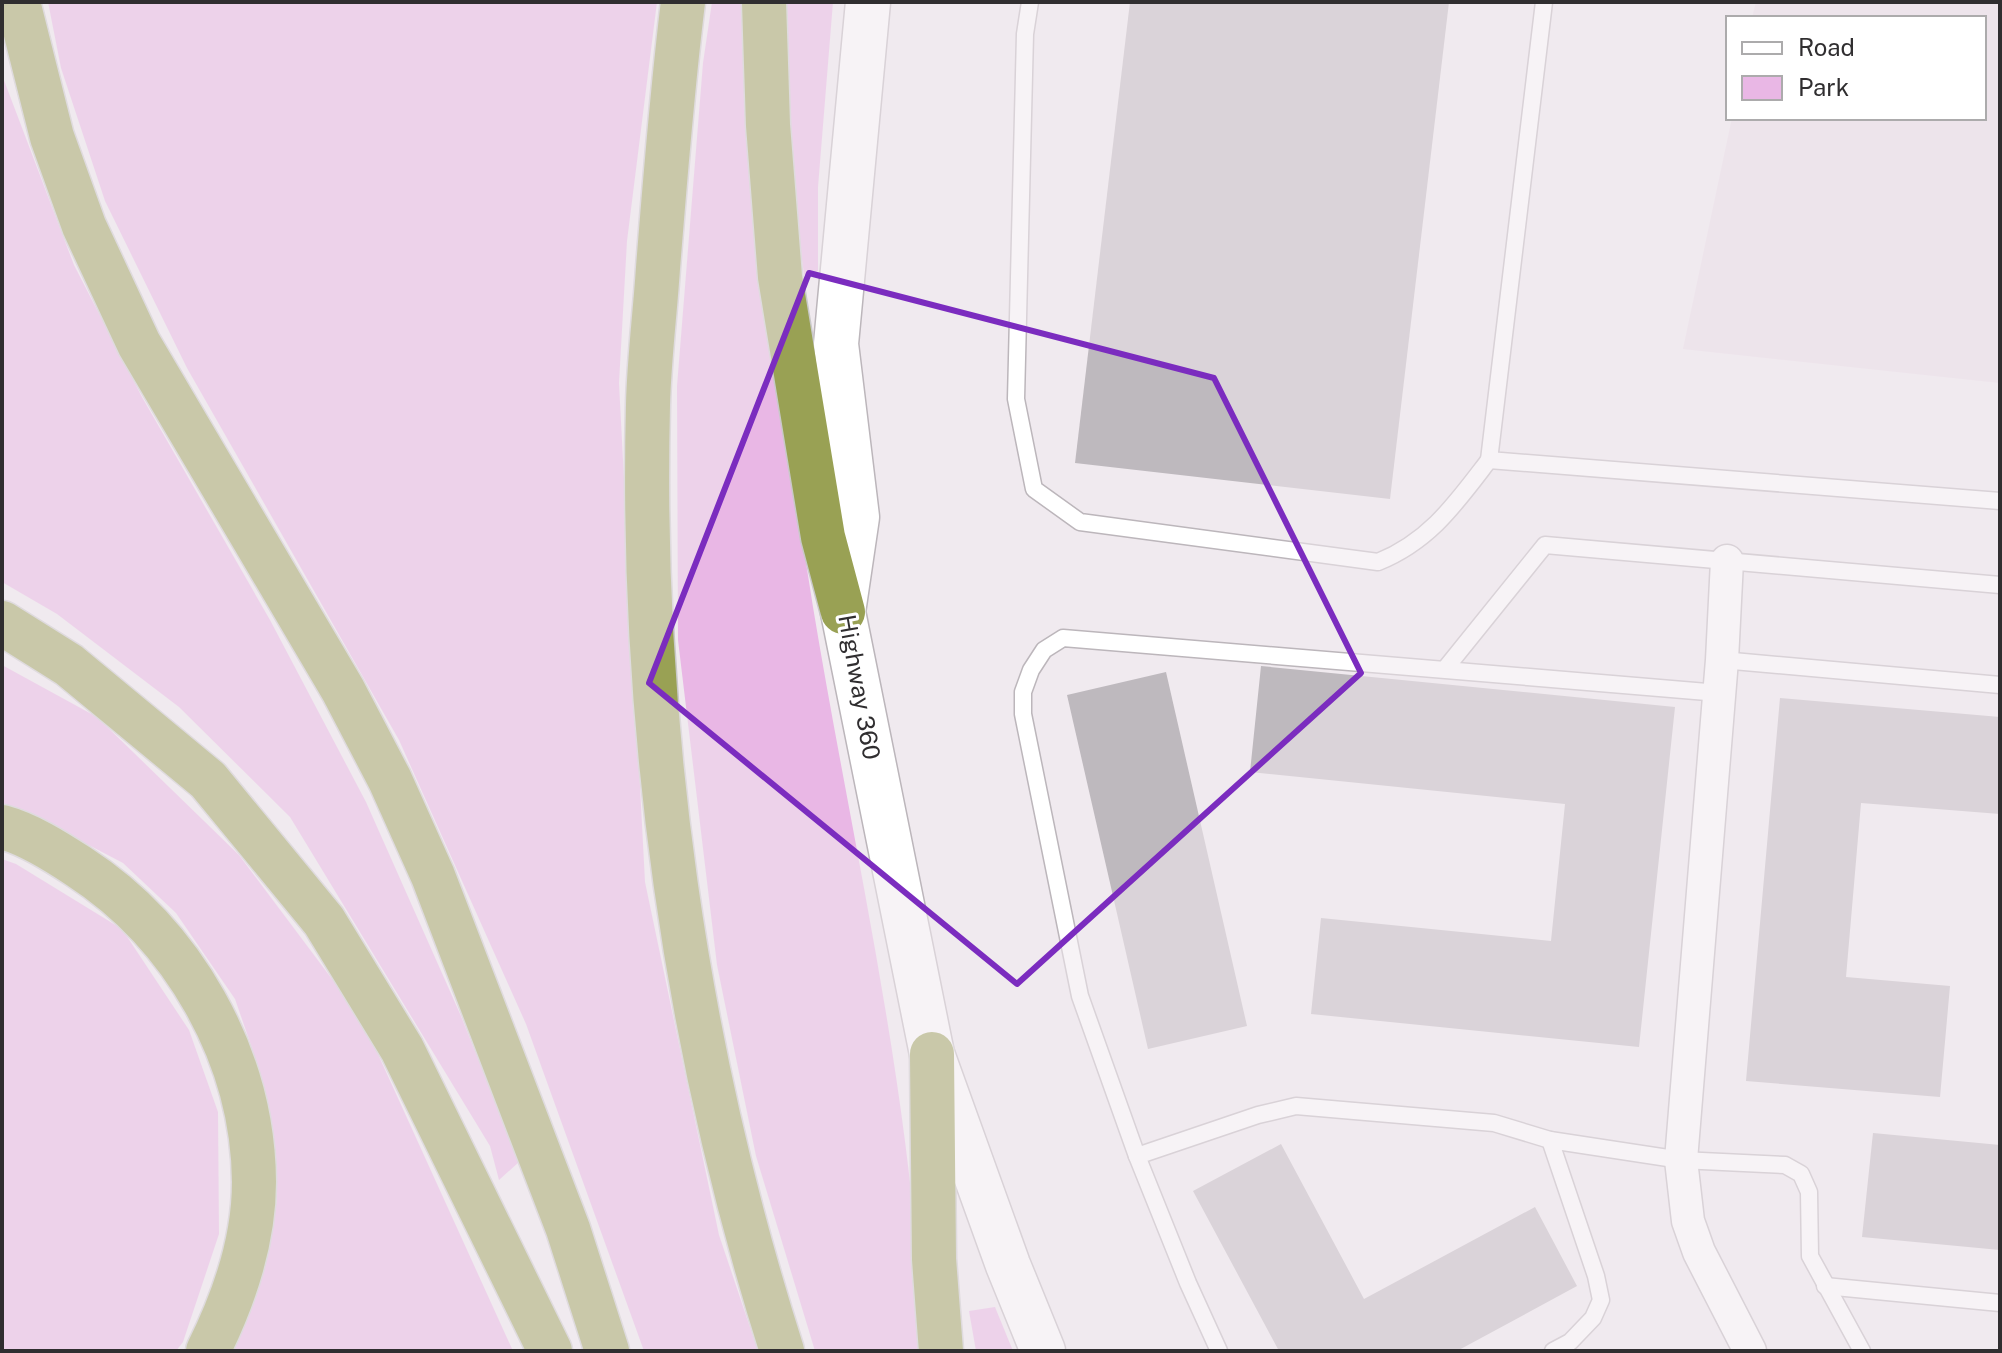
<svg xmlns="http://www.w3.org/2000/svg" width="2002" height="1353" font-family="'Public Sans',sans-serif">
<rect width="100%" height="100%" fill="#f0eaef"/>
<!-- built -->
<polygon fill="#e9dde7" points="1756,2 2000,2 2000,383 1683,349 1732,118 1984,118 1984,18 1752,18"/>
<!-- green -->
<g fill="#e9b7e5">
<polygon points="48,2 657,2 627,241 619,383 645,882 719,1235 758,1351 644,1351 526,1024 399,740 187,368 105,201 61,68"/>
<path d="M 712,2 L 747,2 C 765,204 780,407 813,607 C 854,855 914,1099 923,1351 L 815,1351 L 756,1156 L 717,965 L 678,640 L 677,386 L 703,63 Z"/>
<polygon points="784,2 833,2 818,187 818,271 804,275 787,142"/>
<polygon points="2,75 74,265 142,397 270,620 366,802 461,1016 519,1162 499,1180 490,1146 290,817 179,707 57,614 2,582"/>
<polygon points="2,665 97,717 239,855 362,1019 513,1351 230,1351 245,1323 277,1201 268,1106 253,1051 235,999 176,913 123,863 35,817 2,808"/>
<polygon points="2,859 16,864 122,929 189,1030 218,1112 219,1234 183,1342 176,1351 2,1351"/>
<polygon points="995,1307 1013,1351 976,1351 969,1311"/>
</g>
<!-- building -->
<g fill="#beb9be">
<polygon points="1130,2 1449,2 1390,499 1075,463"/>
<polygon points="1261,666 1675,707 1639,1047 1311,1014 1321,918 1551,941 1565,804 1250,772"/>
<polygon points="1166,672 1247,1026 1148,1049 1067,695"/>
<polygon points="1780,698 2000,717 2000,814 1861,803 1846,977 1950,986 1940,1097 1746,1081"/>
<polygon points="1873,1133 2000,1145 2000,1250 1862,1237"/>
<polygon points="1281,1144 1364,1299 1535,1207 1577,1286 1457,1351 1279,1351 1193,1191"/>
</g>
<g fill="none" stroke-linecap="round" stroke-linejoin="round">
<!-- lane casing -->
<g stroke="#bcb6bb" stroke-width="19">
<g id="lane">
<path d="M 1030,2 L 1025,34 L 1016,399 L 1034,489 L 1080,522 L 1378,562 C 1430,541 1456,503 1489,460"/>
<polyline points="1544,2 1489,460 2000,501"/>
<polyline points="1722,660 2000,685"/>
<polyline points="1445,669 1545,545 2000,585"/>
<polyline points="1550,1140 1596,1276 1601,1300 1593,1318 1570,1342 1553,1351"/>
<polyline points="1137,1156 1080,996 1023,714 1023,692 1031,670 1044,650 1063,638 1719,693"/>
<polyline points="1825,1286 2000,1303"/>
<polyline points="1219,1351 1188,1283 1137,1156 1258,1115 1296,1106 1494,1123 1550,1140 1681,1160 1785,1165 1801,1174 1809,1192 1810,1256 1862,1351"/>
</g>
</g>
<!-- street casing -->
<g stroke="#bcb6bb" stroke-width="35">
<polyline id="street" points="1727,561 1722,660 1681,1160 1688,1221 1699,1252 1750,1351"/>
</g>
<!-- secondary casing -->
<g stroke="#bcb6bb" stroke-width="47">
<polyline id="secondary" points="868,2 836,344 857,517 843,612 932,1054 1008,1265 1043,1351"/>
</g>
<!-- highway casing -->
<g stroke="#c9c9c9" stroke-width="47">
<g id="highway">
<polyline points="18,2 52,137 84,226 139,344 343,690 390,780 433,876 568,1229 607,1351"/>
<path d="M 683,2 C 672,91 665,179 658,268 C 655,314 649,360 648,405 C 640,724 685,1047 782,1351"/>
<polyline points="764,2 768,125 780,277 823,537 843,612"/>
<polyline points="2,623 69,665 208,780 324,921 402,1049 550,1351"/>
<path d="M 2,827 C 28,834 55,851 78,866 C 183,934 253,1056 254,1182 C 254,1242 234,1299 208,1351"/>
<polyline points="932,1054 934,1259 941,1351"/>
</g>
</g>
<!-- lane -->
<use href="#lane" stroke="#fff" stroke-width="16"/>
<!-- street -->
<use href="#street" stroke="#fff" stroke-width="32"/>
<!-- secondary -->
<use href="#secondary" stroke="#fff" stroke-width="44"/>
<!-- highway -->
<use href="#highway" stroke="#99a154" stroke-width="44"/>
</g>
<!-- marked area -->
<path d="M0 0H2002V1353H0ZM 809,273 L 1214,378 L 1361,673 L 1017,984 L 649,683 Z" fill="#f0eaef" fill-opacity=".55" fill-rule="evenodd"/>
<path fill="none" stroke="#7b2cbf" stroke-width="6" stroke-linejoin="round" d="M 809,273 L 1214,378 L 1361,673 L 1017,984 L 649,683 Z"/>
<g text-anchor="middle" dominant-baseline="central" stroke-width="6" stroke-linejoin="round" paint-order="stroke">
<!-- street labels -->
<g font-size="24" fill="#302e30" stroke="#fff">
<text transform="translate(860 687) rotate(80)">Highway 360</text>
</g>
</g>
<!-- border -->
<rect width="2002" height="1353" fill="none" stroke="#302e30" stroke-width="8"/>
<!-- legend -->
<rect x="1726" y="16" width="260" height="104" fill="#ffffff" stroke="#acabac" stroke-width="2"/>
<rect x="1742" y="42" width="40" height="12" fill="#ffffff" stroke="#acabac" stroke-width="2"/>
<text x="1798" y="56" font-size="24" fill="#302e30">Road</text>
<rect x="1742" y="76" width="40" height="24" fill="#e9b7e5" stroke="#acabac" stroke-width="2"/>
<text x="1798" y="96" font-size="24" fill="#302e30">Park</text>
</svg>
